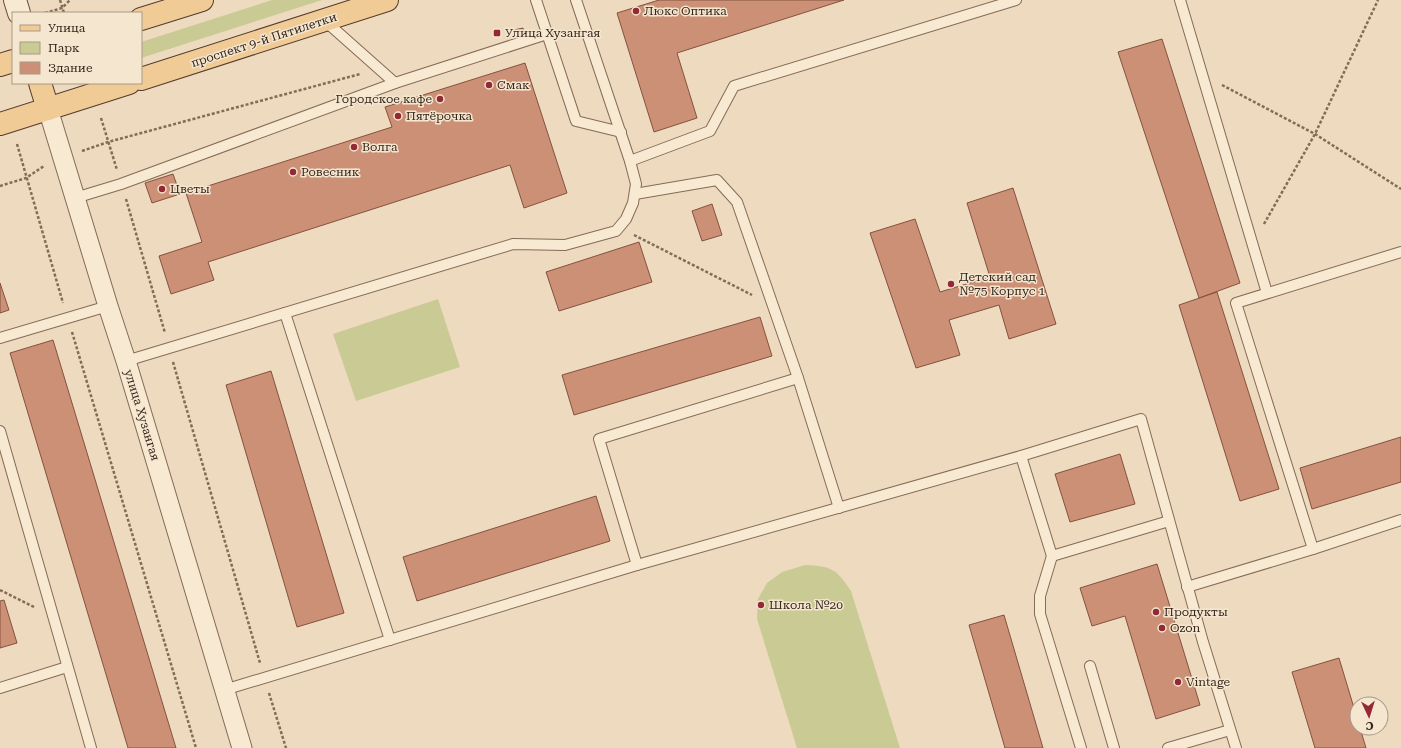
<svg xmlns="http://www.w3.org/2000/svg" width="1401" height="748" font-family="'Roboto Serif',serif">
<rect width="100%" height="100%" fill="#eddabf"/>
<!-- green -->
<g fill="#cacb94">
<polygon points="272,0 322,0 141,58 141,42"/>
<polygon points="438,299 460,367 356,401 333,334"/>
<path d="M 805,565 C 832,566 836,569 851,591 L 900,748 L 797,748 L 757,619 L 758,599 L 767,583 L 782,572 Z"/>
</g>
<!-- building -->
<g fill="#cb9075" stroke="#84523e">
<polygon points="659,0 844,0 677,53 697,118 654,132 617,13"/>
<polygon points="523,28 525,35 517,37 514,30"/>
<polygon points="1162,39 1240,283 1199,298 1118,52"/>
<polygon points="525,63 567,193 524,208 510,165 208,262 214,280 171,294 159,256 202,242 186,193 392,127 385,107"/>
<polygon points="173,174 180,194 152,203 145,183"/>
<polygon points="1013,188 1056,324 1009,339 999,305 949,320 960,355 916,368 870,233 915,219 940,292 990,277 967,203"/>
<polygon points="712,204 722,235 702,241 692,211"/>
<polygon points="639,242 652,282 559,311 546,272"/>
<polygon points="0,283 9,310 0,313"/>
<polygon points="1217,292 1279,489 1240,501 1179,305"/>
<polygon points="760,317 772,356 574,415 562,375"/>
<polygon points="53,340 176,748 128,748 10,353"/>
<polygon points="271,371 344,613 297,627 226,385"/>
<polygon points="1401,437 1401,482 1312,509 1300,468"/>
<polygon points="1120,454 1135,504 1070,522 1055,474"/>
<polygon points="596,496 610,541 417,601 403,557"/>
<polygon points="1157,564 1200,705 1156,719 1125,616 1092,626 1080,588"/>
<polygon points="4,600 17,643 0,648 0,601"/>
<polygon points="1004,615 1043,748 1005,748 969,625"/>
<polygon points="1339,658 1357,718 1357,728 1360,728 1366,748 1315,748 1292,672"/>
</g>
<g fill="none" stroke-linecap="round" stroke-linejoin="round">
<!-- lane casing -->
<g stroke="#856b58" stroke-width="12">
<g id="lane">
<polyline points="536,0 576,121 621,132"/>
<polyline points="576,0 630,161"/>
<polyline points="1180,0 1267,293"/>
<polyline points="324,20 395,83 547,34"/>
<polyline points="635,194 717,180 737,202 798,378 599,439 637,565"/>
<polyline points="75,198 121,184 395,83"/>
<polyline points="285,313 390,640"/>
<polyline points="0,338 108,306"/>
<polyline points="126,361 513,244 565,245 616,231 626,219 633,203 636,184 630,161 710,131 734,86 1016,0"/>
<polyline points="798,378 839,508"/>
<polyline points="0,431 91,748"/>
<polyline points="1021,456 1052,556 1169,521"/>
<polyline points="1313,549 1236,303 1401,252"/>
<polyline points="1052,556 1040,596 1040,614 1081,748"/>
<polyline points="1187,587 1313,549 1401,520"/>
<polyline points="1090,666 1114,748"/>
<polyline points="0,688 67,667"/>
<polyline points="224,690 637,565 1021,456 1141,419 1203,642 1236,748"/>
<polyline points="1168,748 1230,730"/>
</g>
</g>
<!-- street casing -->
<g stroke="#856b58" stroke-width="21">
<polyline id="street" points="48,109 108,306 126,361 242,748"/>
</g>
<!-- secondary casing -->
<g stroke="#674c3b" stroke-width="24">
<polyline id="secondary" points="15,0 19,13"/>
</g>
<!-- primary casing -->
<g stroke="#533a2c" stroke-width="24">
<g id="primary">
<polyline points="141,19 202,0"/>
<polyline points="0,65 13,61"/>
<polyline points="141,79 387,0"/>
<polyline points="40,83 48,109"/>
<polyline points="0,124 129,83"/>
</g>
</g>
<!-- path -->
<g stroke="#856b58" stroke-width="2.5" stroke-dasharray="3 2" stroke-linecap="butt">
<polyline points="60,0 64,13"/>
<polyline points="45,13 62,8 70,0"/>
<polyline points="1222,85 1315,134 1401,189"/>
<polyline points="101,118 117,170"/>
<polyline points="17,144 63,303"/>
<polyline points="82,151 108,142 360,74"/>
<polyline points="0,186 26,178 44,166"/>
<polyline points="126,199 165,333"/>
<polyline points="1264,224 1315,134 1378,0"/>
<polyline points="634,235 752,295"/>
<polyline points="72,332 196,748"/>
<polyline points="173,362 260,663"/>
<polyline points="0,590 34,607"/>
<polyline points="269,693 286,748"/>
</g>
<!-- lane -->
<use href="#lane" stroke="#f8e9d2" stroke-width="10"/>
<!-- street -->
<use href="#street" stroke="#f8e9d2" stroke-width="19"/>
<!-- secondary -->
<use href="#secondary" stroke="#f8e9d2" stroke-width="22"/>
<!-- primary -->
<use href="#primary" stroke="#f1cb96" stroke-width="22"/>
</g>
<!-- markers -->
<g fill="#932935" stroke="#f5e6cf" stroke-width="1.5">
<circle cx="636" cy="11" r="4"/>
<rect x="493" y="29" width="8" height="8" rx="2"/>
<circle cx="489" cy="85" r="4"/>
<circle cx="440" cy="99" r="4"/>
<circle cx="398" cy="116" r="4"/>
<circle cx="354" cy="147" r="4"/>
<circle cx="293" cy="172" r="4"/>
<circle cx="162" cy="189" r="4"/>
<circle cx="951" cy="284" r="4"/>
<circle cx="761" cy="605" r="4"/>
<circle cx="1156" cy="612" r="4"/>
<circle cx="1162" cy="628" r="4"/>
<circle cx="1178" cy="682" r="4"/>
</g>
<g text-anchor="middle" dominant-baseline="central" stroke-width="3" stroke-linejoin="round" paint-order="stroke">
<!-- poi labels -->
<g font-size="12" fill="#35261c" stroke="#f5e6cf" text-anchor="start">
<text x="644" y="11">Люкс Оптика</text>
<text x="505" y="33">Улица Хузангая</text>
<text x="497" y="85">Смак</text>
<text x="432" y="99" text-anchor="end">Городское кафе</text>
<text x="406" y="116">Пятёрочка</text>
<text x="362" y="147">Волга</text>
<text x="301" y="172">Ровесник</text>
<text x="170" y="189">Цветы</text>
<text x="959" y="277">Детский сад<tspan x="959" dy="14">№75 Корпус 1</tspan></text>
<text x="769" y="605">Школа №20</text>
<text x="1164" y="612">Продукты</text>
<text x="1170" y="628">Ozon</text>
<text x="1186" y="682">Vintage</text>
</g>
<!-- street labels -->
<g font-size="12" fill="#35261c" stroke="#f5e6cf">
<text transform="translate(264 40) rotate(-18)">проспект 9-й Пятилетки</text>
<text transform="translate(142 415) rotate(73)">улица Хузангая</text>
</g>
</g>
<!-- legend -->
<rect x="12" y="12" width="130" height="72" fill="#f5e6cf" stroke="#a89987"/>
<rect x="20" y="25" width="20" height="6" fill="#f1cb96" stroke="#a89987"/>
<text x="48" y="32" font-size="12" fill="#35261c">Улица</text>
<rect x="20" y="42" width="20" height="12" fill="#cacb94" stroke="#a89987"/>
<text x="48" y="52" font-size="12" fill="#35261c">Парк</text>
<rect x="20" y="62" width="20" height="12" fill="#cb9075" stroke="#a89987"/>
<text x="48" y="72" font-size="12" fill="#35261c">Здание</text>
<!-- north arrow -->
<g transform="translate(1369 716) rotate(176)"><circle r="19" fill="#f5e6cf" stroke="#a89987"/>
<path d="M0-3L7 15L0 10L-7 15Z" fill="#932935"/>
<text y="-6" font-size="11" font-weight="bold" text-anchor="middle" fill="#35261c">С</text>
</g>
</svg>
